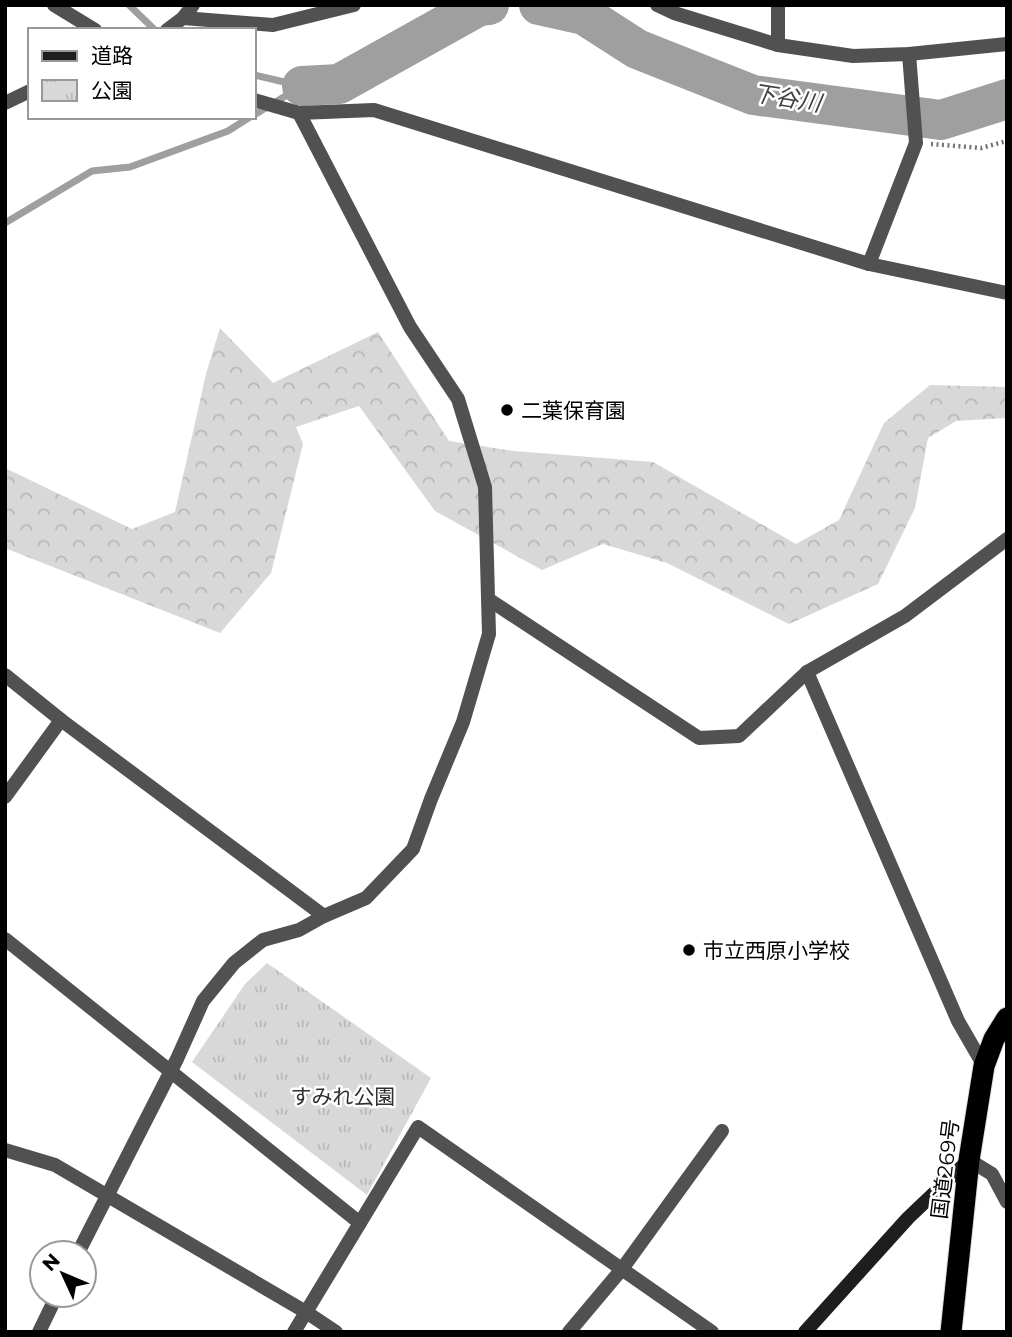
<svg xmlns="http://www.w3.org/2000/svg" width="1012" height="1337" font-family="Montserrat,'Noto Sans JP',sans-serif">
<defs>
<pattern id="forest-crowns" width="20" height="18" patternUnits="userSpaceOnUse" patternTransform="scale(1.75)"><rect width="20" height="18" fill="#d8d8d8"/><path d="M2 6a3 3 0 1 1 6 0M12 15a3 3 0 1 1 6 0" fill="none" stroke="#b8b8b8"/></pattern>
<pattern id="park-tufts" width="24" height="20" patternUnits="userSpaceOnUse" patternTransform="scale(1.75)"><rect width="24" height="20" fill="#d8d8d8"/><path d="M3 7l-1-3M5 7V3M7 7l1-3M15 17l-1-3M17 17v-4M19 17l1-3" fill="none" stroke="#b8b8b8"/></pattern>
</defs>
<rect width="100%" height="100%" fill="#fff"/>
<!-- forest -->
<polygon fill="url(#forest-crowns)" points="220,328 273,383 378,332 449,441 514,451 653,462 796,544 839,520 884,423 930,385 1007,387 1007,418 956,421 928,438 915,508 878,584 789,624 667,563 603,544 542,570 435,511 359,406 296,427 303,444 271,573 220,633 5,548 5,468 132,529 175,512 206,374"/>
<!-- park -->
<polygon fill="url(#park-tufts)" points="267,963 431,1078 367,1195 192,1062 245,984"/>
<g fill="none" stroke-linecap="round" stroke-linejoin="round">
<!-- stream -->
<g stroke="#9f9f9f" stroke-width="7">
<polyline points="129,5 155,30"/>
<polyline points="254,75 301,86"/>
<polyline points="254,115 302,86"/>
<polyline points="5,223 92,171 130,167 228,131 250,117"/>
</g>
<!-- river -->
<g stroke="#9f9f9f" stroke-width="40">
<polyline points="539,5 584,15 637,49 753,95 941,120 1007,99"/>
<polyline points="302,86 339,84 479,6 489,5"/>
</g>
<!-- highway casing -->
<g stroke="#dbdbdb" stroke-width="23">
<polyline id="highway" points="951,1332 969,1160 984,1066 994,1039 1007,1018"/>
</g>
<!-- path -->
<polyline stroke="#737373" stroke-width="4.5" stroke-dasharray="2 3.5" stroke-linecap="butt" points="931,144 981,148 1007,141"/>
<!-- street -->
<g stroke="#515151" stroke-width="14">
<polyline points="54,5 95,30"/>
<polyline points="657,5 674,13 778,45 853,56 909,54 1007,44"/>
<polyline points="183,18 273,25 354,5"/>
<polyline points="167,30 183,18 193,5"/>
<polyline points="778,45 778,5"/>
<polyline points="254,100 299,113 374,110 869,264 1007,293"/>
<polyline points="5,103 30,91"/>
<polyline points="869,264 916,143 909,54"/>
<polyline points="488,599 699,738 739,736 807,672 905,616 1007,539"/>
<polyline points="807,672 958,1021 984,1066"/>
<polyline points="5,675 61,720 324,916"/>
<polyline points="5,797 61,720"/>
<polyline points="5,939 360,1223"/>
<polyline points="5,1150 55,1165 306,1312 336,1332"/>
<polyline points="969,1160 992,1174 1007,1202"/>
<polyline points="78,1253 177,1059 203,1001 234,963 263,940 299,930 324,916 366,898 413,849 431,799 463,722 489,634 485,487 458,399 410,327 299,113"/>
<polyline points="39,1332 57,1295"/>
<polyline points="294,1332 418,1127 712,1332"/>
<polyline points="569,1332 622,1269 722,1131"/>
</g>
<!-- secondary -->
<polyline stroke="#1e1e1e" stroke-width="14" points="805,1332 908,1218 969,1160"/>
<!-- highway -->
<use href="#highway" stroke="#000" stroke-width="21"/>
</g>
<!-- markers -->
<g fill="#000" stroke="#fff" stroke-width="2.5">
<circle cx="507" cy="410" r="7"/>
<circle cx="689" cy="950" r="7"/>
</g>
<g text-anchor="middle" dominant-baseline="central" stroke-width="5" stroke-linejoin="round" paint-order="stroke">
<!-- poi labels -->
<g font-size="21" fill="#000" stroke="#fff" text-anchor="start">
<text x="521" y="410">二葉保育園</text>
<text x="703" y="950">市立西原小学校</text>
</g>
<!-- park labels -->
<g font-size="21" fill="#2f2f2f" stroke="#fff">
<text x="343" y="1096">すみれ公園</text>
</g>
<!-- street labels -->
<g font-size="21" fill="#000" stroke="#fff">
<text transform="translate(945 1169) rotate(-83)">国道269号</text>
</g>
<!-- water labels -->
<g font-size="23" font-style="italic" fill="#404040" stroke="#fff">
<text transform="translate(787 98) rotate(9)">下谷川</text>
</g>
</g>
<!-- border -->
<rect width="1012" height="1337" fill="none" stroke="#000000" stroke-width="14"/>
<!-- legend -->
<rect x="28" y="28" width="228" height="91" fill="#ffffff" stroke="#999999" stroke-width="2"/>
<rect x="42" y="51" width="35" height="10" fill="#1e1e1e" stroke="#999999" stroke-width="2"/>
<text x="91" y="63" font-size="21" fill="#000000">道路</text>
<rect x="42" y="80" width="35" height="21" fill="url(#park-tufts)" stroke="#999999" stroke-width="2"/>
<text x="91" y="98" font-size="21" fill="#000000">公園</text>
<!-- north arrow -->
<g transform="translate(63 1274) rotate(314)"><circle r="33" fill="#ffffff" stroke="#999999" stroke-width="2"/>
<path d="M0-5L12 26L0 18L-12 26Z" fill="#000000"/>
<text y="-10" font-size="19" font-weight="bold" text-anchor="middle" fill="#000000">N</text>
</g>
</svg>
